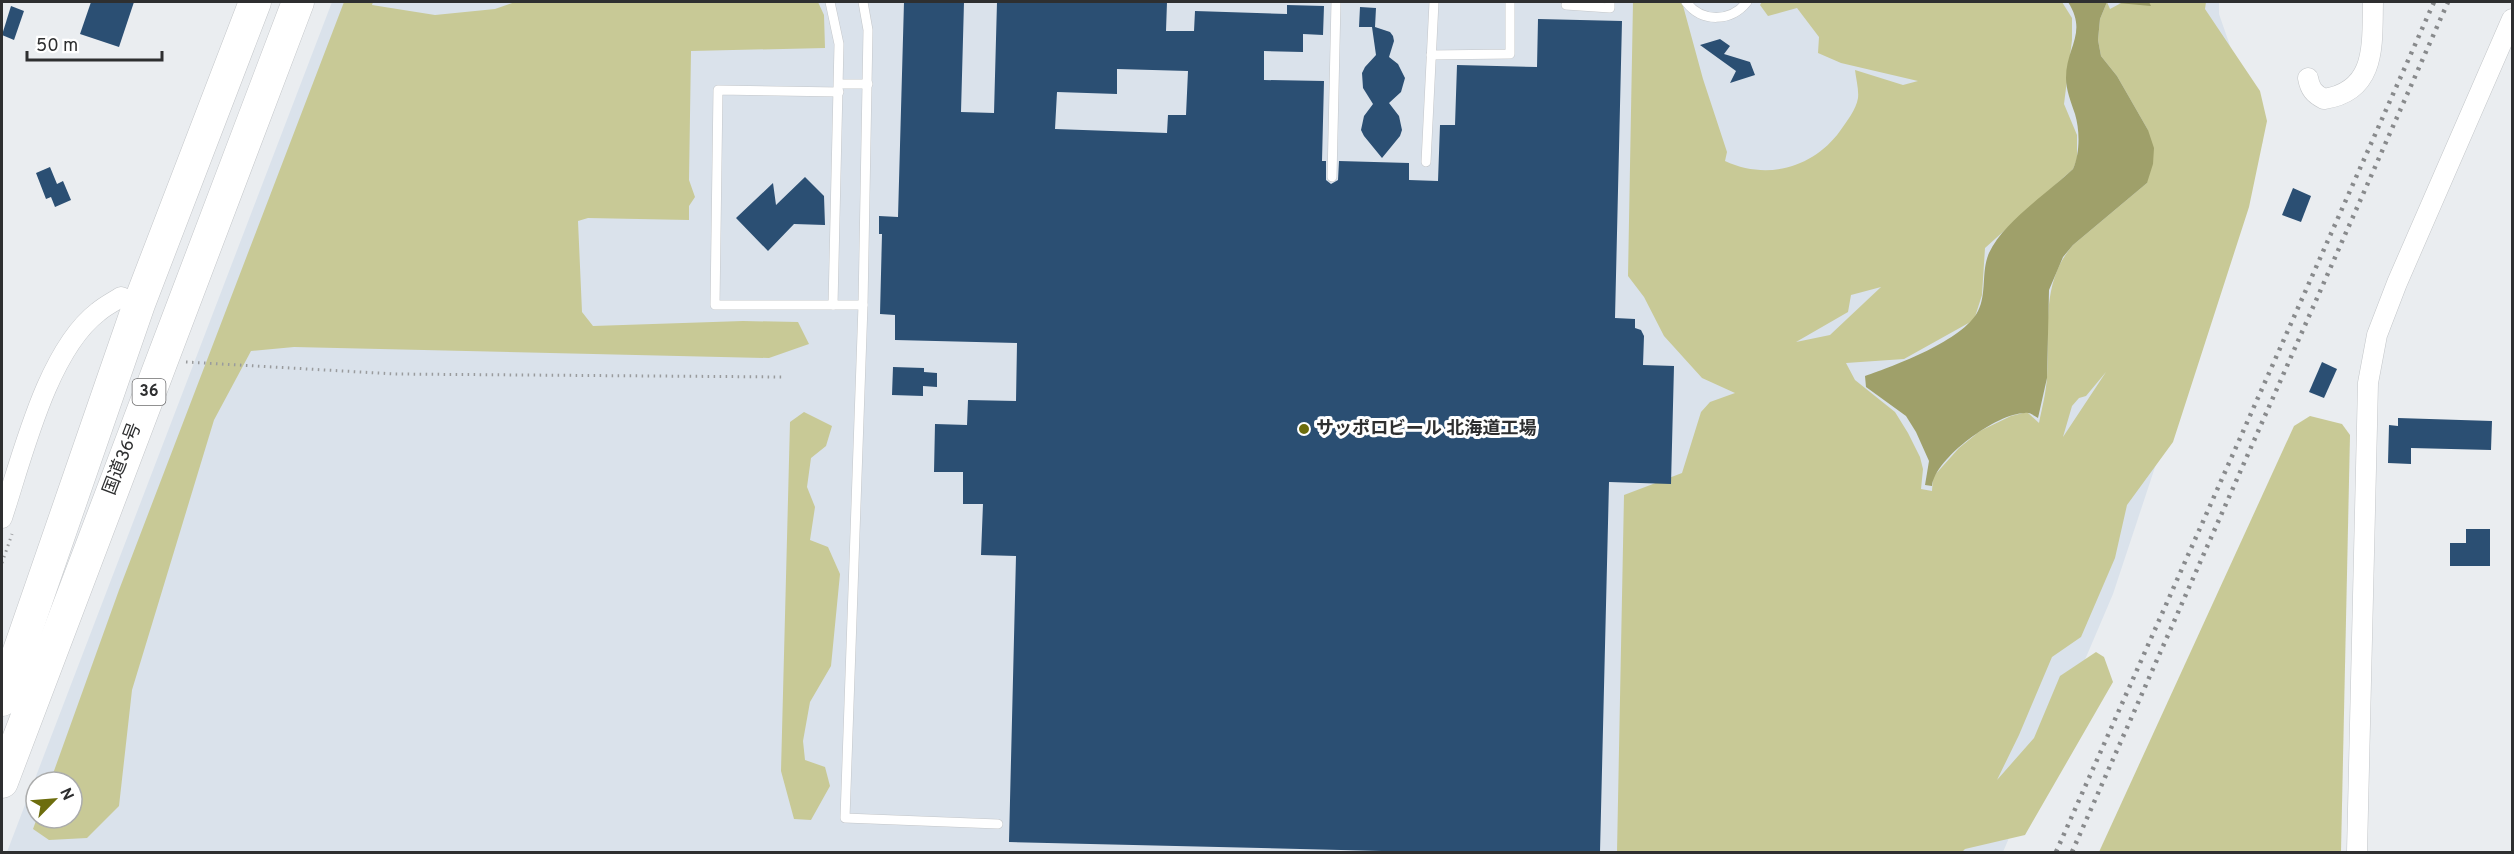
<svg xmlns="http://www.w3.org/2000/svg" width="2514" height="854" font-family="Overpass,'Noto Sans JP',sans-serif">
<rect width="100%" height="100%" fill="#eaedf0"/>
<!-- built -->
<path fill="#dae2eb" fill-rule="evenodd" d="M 332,2 L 2219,2 L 2219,14 L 2263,141 L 2113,594 L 2003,852 L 7,852 ZM 36,782 L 72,782 L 72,818 L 36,818 Z"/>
<!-- green -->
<g fill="#c8c996" fill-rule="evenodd">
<polygon points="344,2 373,2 372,5 435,15 495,9 515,2 818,2 824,15 825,48 691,51 689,180 695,197 689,206 689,220 588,218 578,221 582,312 593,326 743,321 798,322 809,344 769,358 294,347 251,351 214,420 132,690 119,806 87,838 49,840 33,829 37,818 72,818 72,782 50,782 119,590"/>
<path d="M 1633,2 L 1682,2 L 1703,79 L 1727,152 L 1725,161 C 1768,181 1814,167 1840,131 C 1847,121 1856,110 1858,98 C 1859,90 1856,79 1855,70 L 1903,85 L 1918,81 L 1841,63 L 1818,53 L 1819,37 L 1797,8 L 1768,16 L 1760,5 L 1762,2 L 2062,2 L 2072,18 L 2072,40 L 2064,104 L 2077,135 L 2077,159 L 2073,169 L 1985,248 L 1982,295 L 1974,320 L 1904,359 L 1846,363 L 1855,380 L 1895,412 L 1908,433 L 1920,457 L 1923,469 L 1921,489 L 1932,491 L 1933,477 L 1959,448 L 1980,431 L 2011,416 L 2027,412 L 2039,423 C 2042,408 2046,393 2047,377 C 2050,330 2040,283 2073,245 L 2147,183 L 2148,130 L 2117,76 L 2101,56 L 2098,40 L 2100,19 L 2107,2 L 2110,9 L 2123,2 L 2206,2 L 2205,9 L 2260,91 L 2267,121 L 2249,207 L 2173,442 L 2127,505 L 2115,558 L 2081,637 L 2052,657 L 2019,735 L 1997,780 L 2034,738 L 2060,676 L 2096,652 L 2104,657 L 2113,682 L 2025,835 L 1965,849 L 1962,852 L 1617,852 L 1624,495 L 1682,473 L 1701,412 L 1710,402 L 1735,393 L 1702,378 L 1664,336 L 1644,297 L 1628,276 ZM 1881,287 L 1830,335 L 1796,342 L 1848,312 L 1851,295 ZM 2106,372 L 2063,437 L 2072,406 L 2079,398 L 2086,396 Z"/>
<polygon points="804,412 832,426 826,446 811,458 807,487 815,507 810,540 828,547 840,574 831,666 810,702 803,741 805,760 825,767 830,786 811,820 794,819 781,771 790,422"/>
<polygon points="2310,416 2342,424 2350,435 2341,852 2099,852 2294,426"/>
</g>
<!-- water -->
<path fill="#9fa06a" d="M 2068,2 L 2149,2 L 2151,6 L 2107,2 L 2100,19 L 2098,40 L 2101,56 L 2117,76 L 2148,130 L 2154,148 L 2153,164 L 2147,183 L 2073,245 L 2063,257 L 2049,290 L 2047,378 L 2038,418 C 2034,416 2030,412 2025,413 C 1997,413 1935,458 1932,486 L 1925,485 L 1929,461 L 1916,432 L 1906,416 L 1866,387 L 1865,376 C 1894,366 1964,340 1978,311 C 1987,294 1981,271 1989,253 C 2004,221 2048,193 2073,169 C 2080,153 2080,131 2075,114 C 2071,102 2066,90 2066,78 C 2066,47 2088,33 2068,2 Z"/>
<!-- building -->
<g fill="#2b4f73" fill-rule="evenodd">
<polygon points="91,2 134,2 119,47 80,34"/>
<path d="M 904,2 L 964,2 L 961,112 L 994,113 L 997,2 L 1167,2 L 1166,31 L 1194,31 L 1195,11 L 1287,14 L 1287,5 L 1324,6 L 1323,35 L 1303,34 L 1303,52 L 1264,51 L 1264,80 L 1324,81 L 1322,161 L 1326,161 L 1326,180 L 1331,184 L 1338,180 L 1339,161 L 1409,163 L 1409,180 L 1438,181 L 1440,125 L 1455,125 L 1457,65 L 1537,67 L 1538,19 L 1622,21 L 1615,318 L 1635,319 L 1635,328 L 1641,330 L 1644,336 L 1643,365 L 1674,366 L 1671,484 L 1609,482 L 1600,852 L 1422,852 L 1009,842 L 1016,556 L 981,555 L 983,504 L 963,504 L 963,472 L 934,472 L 935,424 L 967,425 L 968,400 L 1016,401 L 1017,343 L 895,340 L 895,315 L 880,314 L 882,234 L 879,234 L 879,216 L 898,217 ZM 1117,69 L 1188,71 L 1186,115 L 1168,115 L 1167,133 L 1055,129 L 1057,92 L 1117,94 Z"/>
<polygon points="11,6 24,11 14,40 2,35"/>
<polygon points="1360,7 1376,8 1375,27 1390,32 1393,36 1394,41 1389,57 1398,64 1405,78 1401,92 1389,103 1399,116 1402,130 1400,136 1382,158 1364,136 1361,130 1364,116 1373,104 1363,88 1362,73 1365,67 1376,55 1372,27 1359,27"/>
<polygon points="1720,39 1730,46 1724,54 1750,62 1755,75 1730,83 1736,71 1700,45"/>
<polygon points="50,167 57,184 63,181 71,200 55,207 51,197 46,199 36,173"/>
<polygon points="805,177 824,196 825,225 794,224 768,251 736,218 773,183 776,205"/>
<polygon points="2293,188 2311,196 2301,222 2282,215"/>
<polygon points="2322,362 2337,369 2324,398 2309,392"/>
<polygon points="893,367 924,368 924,372 937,373 937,387 923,386 923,396 892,395"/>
<polygon points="2398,418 2492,421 2491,450 2411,448 2411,464 2388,463 2389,425 2398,426"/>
<polygon points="2466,529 2490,529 2490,566 2450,566 2450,543 2466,543"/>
</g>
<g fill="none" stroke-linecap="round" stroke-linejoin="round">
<!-- service casing -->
<g stroke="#c3c6c9" stroke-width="10">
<g id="service">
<polyline points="830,2 839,44 833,305 863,305"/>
<polyline points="863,2 868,30 863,305 845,818 998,824"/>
<path d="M 1686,2 C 1702,23 1731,22 1747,2"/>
<polyline points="1566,5 1610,8 1610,2"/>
<polyline points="1431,55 1510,54 1510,2"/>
<polyline points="839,84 868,84"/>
<polyline points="1426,162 1434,2"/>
<polyline points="1332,177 1336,2"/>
<polyline points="833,305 715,305 718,90 839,92"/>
</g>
</g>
<!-- minor casing -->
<g stroke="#c3c6c9" stroke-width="21">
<g id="minor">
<path d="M 2308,78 C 2310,89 2314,94 2324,99 C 2377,91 2372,44 2373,2"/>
<path d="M 2,518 C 22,458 47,351 98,312 C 105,306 113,302 121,297 L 139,304"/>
<polyline points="2357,852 2368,383 2377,335 2397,283 2512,19"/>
</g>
</g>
<!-- trunk casing -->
<g stroke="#c3c6c9" stroke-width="33">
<g id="trunk">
<polyline points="2,700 139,304 255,2"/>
<polyline points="2,782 298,2"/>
</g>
</g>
<!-- path -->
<g stroke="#999b9d" stroke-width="3" stroke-dasharray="1.5 4.5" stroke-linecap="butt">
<polyline points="186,362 395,374 783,377"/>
<polyline points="2,563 12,534"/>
</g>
<!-- service -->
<use href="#service" stroke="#fff" stroke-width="9"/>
<!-- minor -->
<use href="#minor" stroke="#fff" stroke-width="20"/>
<!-- trunk -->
<use href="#trunk" stroke="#fff" stroke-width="32"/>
<!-- rail -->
<g stroke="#888a8c" stroke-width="4.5" stroke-dasharray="3 6" stroke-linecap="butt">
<polyline points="2056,852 2434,2"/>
<polyline points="2072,852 2448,2"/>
</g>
</g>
<!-- markers -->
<circle fill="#6d6d0d" stroke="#fff" stroke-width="2" cx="1304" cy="429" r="6"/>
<g text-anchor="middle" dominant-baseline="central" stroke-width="6" stroke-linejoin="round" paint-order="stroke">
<!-- shield labels -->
<rect fill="#fff" stroke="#6d6d6e" stroke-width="1.5" x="132.5" y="379" width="33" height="26" rx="4.5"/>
<g font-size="16" font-weight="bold" fill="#2e2f30">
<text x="149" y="392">36</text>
</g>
<!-- poi labels -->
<g font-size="18" font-weight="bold" fill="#2e2f30" stroke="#fff" text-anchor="start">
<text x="1316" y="429">サッポロビール 北海道工場</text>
</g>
<!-- street labels -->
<g font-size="18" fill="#2e2f30" stroke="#fff">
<text transform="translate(123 459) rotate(-69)">国道36号</text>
</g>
</g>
<!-- border -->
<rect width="2514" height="854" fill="none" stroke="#2e2f30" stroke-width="6"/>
<!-- north arrow -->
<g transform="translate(54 800) rotate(65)"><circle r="28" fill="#ffffff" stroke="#abacac" stroke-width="1.5"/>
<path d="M0-4.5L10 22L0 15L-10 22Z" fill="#6d6d0d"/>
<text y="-9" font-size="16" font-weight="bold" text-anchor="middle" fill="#2e2f30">N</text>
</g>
<!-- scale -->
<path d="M27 51v9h135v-9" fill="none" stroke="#2e2f30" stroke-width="3"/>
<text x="36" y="51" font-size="18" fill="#2e2f30" stroke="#ffffff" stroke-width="4.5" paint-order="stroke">50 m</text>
</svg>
